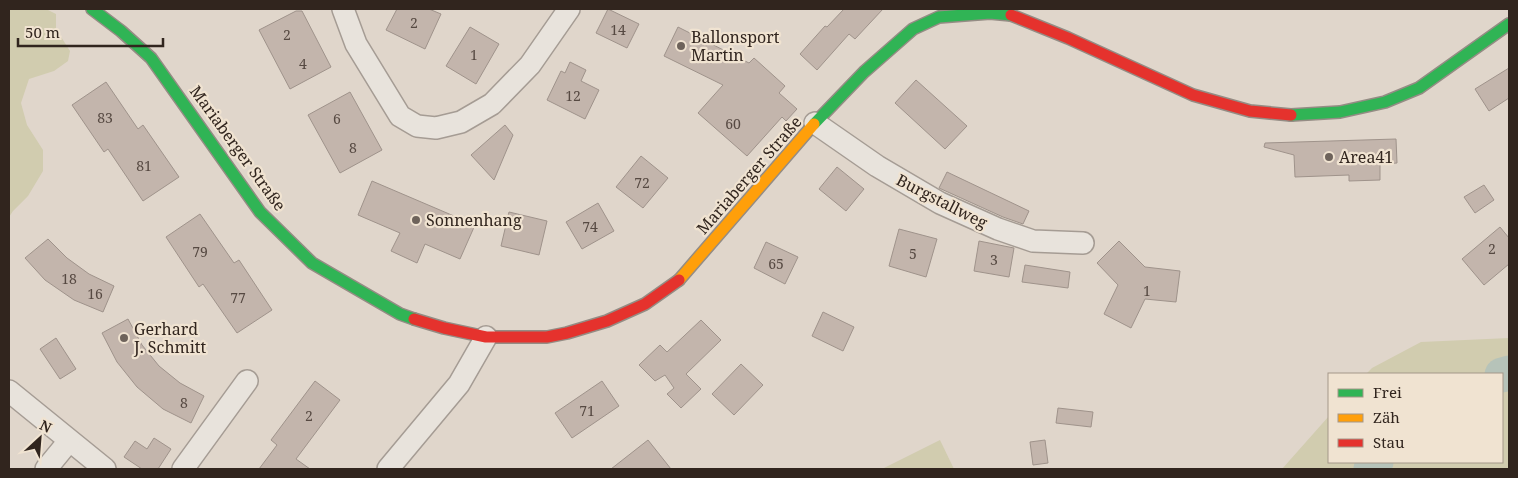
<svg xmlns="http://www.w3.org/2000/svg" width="1518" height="478" font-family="'Noto Serif',serif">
<rect width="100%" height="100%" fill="#e0d6cb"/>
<!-- green -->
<g fill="#d1ccaf">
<polygon points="9,9 46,9 56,14 56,29 70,51 68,61 54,71 29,79 21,103 27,125 43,150 43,171 28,196 13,211 9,217"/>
<polygon points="1509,338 1509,469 1282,469 1329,416 1329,462 1502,462 1502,374 1366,374 1372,368 1421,342"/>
<polygon points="940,440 954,469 882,469"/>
</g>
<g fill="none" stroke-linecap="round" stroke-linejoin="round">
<!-- river -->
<g stroke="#b6c3b9" stroke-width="35">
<polyline points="1502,375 1509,373"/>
<polyline points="1371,469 1376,462"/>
</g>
</g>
<!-- building -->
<g fill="#c3b5ac" stroke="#9f938b">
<polygon points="397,9 429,9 441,14 425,49 386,30"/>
<polygon points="608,9 639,24 627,48 596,33"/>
<polygon points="844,9 883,9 855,39 849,34 817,70 800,54 825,26 827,27"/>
<polygon points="296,11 302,11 331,67 290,89 259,30"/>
<polygon points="470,27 499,44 476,84 446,66"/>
<polygon points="678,27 749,63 754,58 785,86 779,93 797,109 786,121 782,117 747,156 698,113 723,85 664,56"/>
<polygon points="570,62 586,70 581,81 599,90 585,119 547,100 561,71 565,73"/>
<polygon points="1509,68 1509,98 1489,111 1475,89"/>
<polygon points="916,80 967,126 945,149 895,103"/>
<polygon points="106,82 138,129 143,125 179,177 143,201 108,149 104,152 72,105"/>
<polygon points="350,92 382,150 340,173 308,115"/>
<polygon points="505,125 513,135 494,180 471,155"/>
<polygon points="1396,139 1397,163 1380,164 1380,180 1349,181 1349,175 1295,177 1294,155 1264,147 1265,143"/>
<polygon points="641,156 668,178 643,208 616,187"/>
<polygon points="837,167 864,189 846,211 819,189"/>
<polygon points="947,172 1029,211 1023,224 1003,217 939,188"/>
<polygon points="372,181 475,225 460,259 425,244 417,263 391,251 400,233 358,215"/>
<polygon points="1484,185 1494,200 1475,213 1464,197"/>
<polygon points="598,203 614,231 582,249 566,222"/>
<polygon points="509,212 547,221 539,255 501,246"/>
<polygon points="200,214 234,263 239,260 272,310 237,333 203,284 199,287 166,237"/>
<polygon points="1500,227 1509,238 1509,264 1484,285 1462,259"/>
<polygon points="899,229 937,239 926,277 889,266"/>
<polygon points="48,239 67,258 89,274 114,286 103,312 74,300 45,280 25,258"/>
<polygon points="979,241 1014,248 1009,277 974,271"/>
<polygon points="1119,241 1145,267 1180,271 1176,302 1145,299 1131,328 1104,314 1118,285 1097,263"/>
<polygon points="766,242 798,257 785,284 754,268"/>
<polygon points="1025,265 1070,272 1068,288 1022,282"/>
<polygon points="823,312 854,327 843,351 812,336"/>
<polygon points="128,319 142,345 159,366 180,383 204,396 191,423 163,409 137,387 117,362 102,333"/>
<polygon points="701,320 721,340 686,374 701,389 681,408 667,394 674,388 665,375 655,381 639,365 660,345 667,352"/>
<polygon points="56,338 76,369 60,379 40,349"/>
<polygon points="741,364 763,385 734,415 712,394"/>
<polygon points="315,381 340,400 296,459 310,469 259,469 277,445 271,440"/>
<polygon points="602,381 619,406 572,438 555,413"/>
<polygon points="1058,408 1093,412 1091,427 1056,423"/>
<polygon points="154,438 171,449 158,469 142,469 124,457 135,441 147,449"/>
<polygon points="648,440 671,469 611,469"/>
<polygon points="1045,440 1048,463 1033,465 1030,442"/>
</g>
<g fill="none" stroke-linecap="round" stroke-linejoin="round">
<!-- street casing -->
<g stroke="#a59c94" stroke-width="24">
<g id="street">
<polyline points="343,9 356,44 400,116 417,126 436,128 461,122 492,104 530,65 569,9"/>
<polyline points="815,123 877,166 940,203 998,229 1033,241 1083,243"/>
<polyline points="9,391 105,469"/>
<polyline points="46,469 69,441"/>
<polyline points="183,469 247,381"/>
<polyline points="388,469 459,384 486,337"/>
</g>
</g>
<!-- fast casing -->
<g stroke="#948c84" stroke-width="14">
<g id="fast">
<polyline points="92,9 121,31 151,58 260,212 312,263 400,314 414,319"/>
<polyline points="1291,115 1340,112 1385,102 1419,88 1509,24"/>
<polyline points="814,124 864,72 913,29 939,17 990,13 1011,15"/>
</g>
</g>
<!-- slow casing -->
<g stroke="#948c84" stroke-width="14">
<polyline id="slow" points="679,280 814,124"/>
</g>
<!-- jam casing -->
<g stroke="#948c84" stroke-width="14">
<g id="jam">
<polyline points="1011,15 1068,38 1193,95 1250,111 1291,115"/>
<polyline points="414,319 444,328 486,337 547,337 567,333 607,321 645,304 679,280"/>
</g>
</g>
<!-- street -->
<use href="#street" stroke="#e8e3dc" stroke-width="21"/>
<!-- fast -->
<use href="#fast" stroke="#30b455" stroke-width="11"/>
<!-- slow -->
<use href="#slow" stroke="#ff9f0a" stroke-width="11"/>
<!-- jam -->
<use href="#jam" stroke="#e5322d" stroke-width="11"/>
</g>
<!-- markers -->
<g fill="#6e635b" stroke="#f0e3d1" stroke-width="2">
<circle cx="681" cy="46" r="5"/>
<circle cx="1329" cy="157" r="5"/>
<circle cx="416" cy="220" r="5"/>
<circle cx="124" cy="338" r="5"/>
</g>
<g text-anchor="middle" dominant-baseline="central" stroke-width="4.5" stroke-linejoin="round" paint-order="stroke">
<!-- number labels -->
<g font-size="14" fill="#564942">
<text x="414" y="22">2</text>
<text x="618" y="29">14</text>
<text x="287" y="34">2</text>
<text x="474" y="54">1</text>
<text x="303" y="63">4</text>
<text x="573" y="95">12</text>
<text x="105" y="117">83</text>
<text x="337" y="118">6</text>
<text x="733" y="123">60</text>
<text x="353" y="147">8</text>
<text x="144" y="165">81</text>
<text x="642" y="182">72</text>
<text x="590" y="226">74</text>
<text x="1492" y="248">2</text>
<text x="200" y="251">79</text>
<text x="913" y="253">5</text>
<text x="994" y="259">3</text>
<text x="776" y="263">65</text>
<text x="69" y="278">18</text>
<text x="1147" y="290">1</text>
<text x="95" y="293">16</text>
<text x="238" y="297">77</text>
<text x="184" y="402">8</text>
<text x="587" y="410">71</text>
<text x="309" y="415">2</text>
</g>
<!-- poi labels -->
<g font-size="16" fill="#31251e" stroke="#f0e3d1" text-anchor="start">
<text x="691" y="37">Ballonsport<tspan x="691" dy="18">Martin</tspan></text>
<text x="1339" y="157">Area41</text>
<text x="426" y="220">Sonnenhang</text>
<text x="134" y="329">Gerhard<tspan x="134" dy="18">J. Schmitt</tspan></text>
</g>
<!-- street labels -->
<g font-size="16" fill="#31251e" stroke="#f0e3d1">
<text transform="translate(238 148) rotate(54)">Mariaberger Straße</text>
<text transform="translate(749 175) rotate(-49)">Mariaberger Straße</text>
<text transform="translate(942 201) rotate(27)">Burgstallweg</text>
</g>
</g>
<!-- border -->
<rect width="1518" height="478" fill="none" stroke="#31251e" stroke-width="20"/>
<!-- legend -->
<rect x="1328" y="373" width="175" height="90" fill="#f0e3d1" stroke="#a49789"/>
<rect x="1338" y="389" width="25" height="8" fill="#30b455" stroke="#a49789"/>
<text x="1373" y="398" font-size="15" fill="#31251e">Frei</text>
<rect x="1338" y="414" width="25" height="8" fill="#ff9f0a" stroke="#a49789"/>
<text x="1373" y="423" font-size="15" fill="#31251e">Zäh</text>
<rect x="1338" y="439" width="25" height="8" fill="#e5322d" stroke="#a49789"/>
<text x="1373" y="448" font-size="15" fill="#31251e">Stau</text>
<!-- north arrow -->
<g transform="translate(40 438) rotate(26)" stroke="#f0e3d1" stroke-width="4" paint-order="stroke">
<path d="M0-4L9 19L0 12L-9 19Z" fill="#31251e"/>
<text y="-8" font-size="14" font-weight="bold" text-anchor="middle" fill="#31251e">N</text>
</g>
<!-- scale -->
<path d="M18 38v8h145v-8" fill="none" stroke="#31251e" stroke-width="2.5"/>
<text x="25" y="38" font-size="15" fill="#31251e" stroke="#f0e3d1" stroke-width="4" paint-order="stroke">50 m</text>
</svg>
